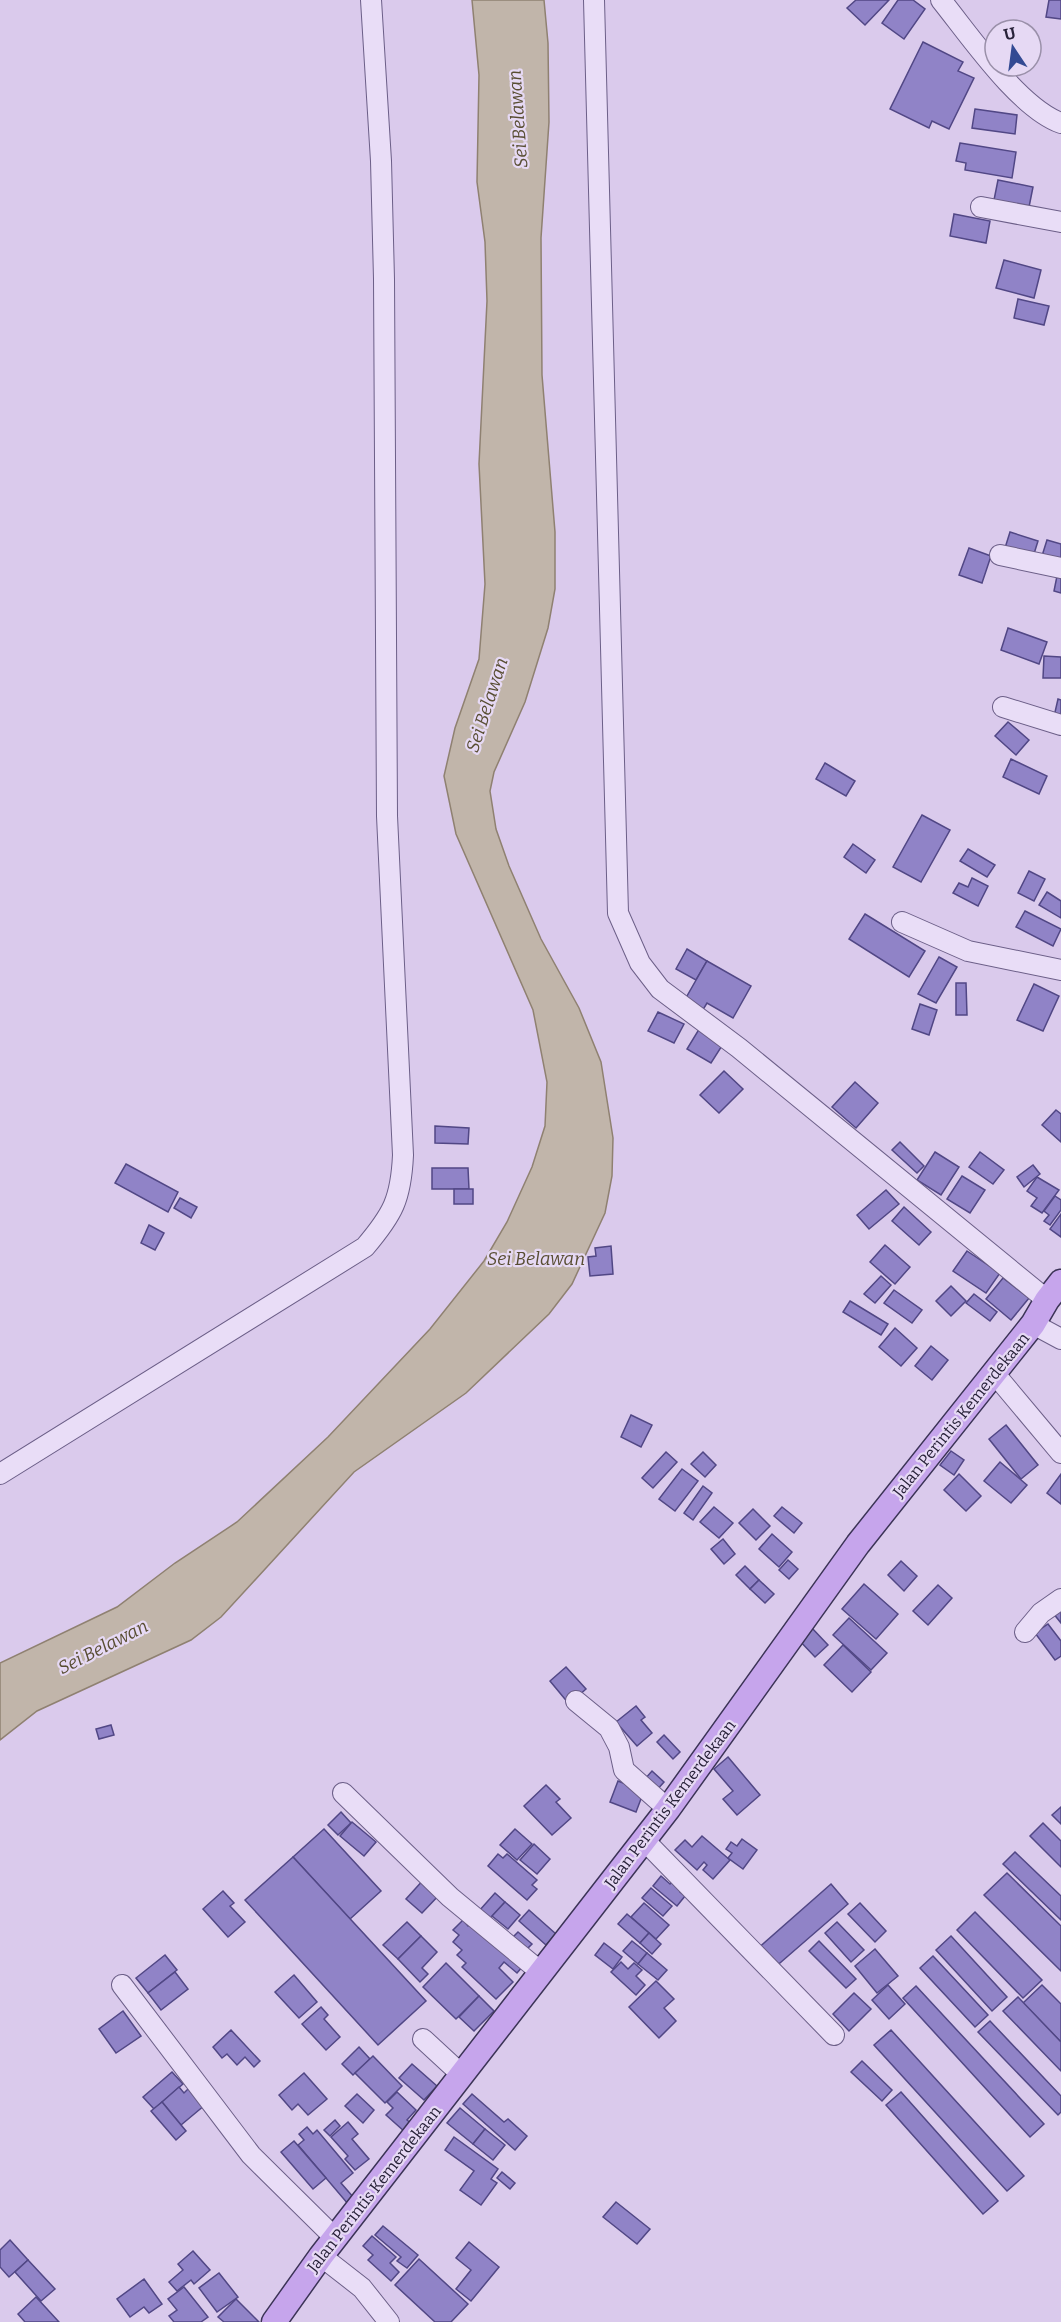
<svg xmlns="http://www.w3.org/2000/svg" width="1061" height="2322" font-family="Bitter,serif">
<rect width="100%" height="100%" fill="#dacaec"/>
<!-- water -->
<polygon fill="#c1b5aa" stroke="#8f8171" stroke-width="1.5" points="472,0 544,0 548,43 549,122 541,238 542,375 555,532 555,589 548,628 525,702 494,772 490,791 496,829 509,866 541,939 579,1008 601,1062 613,1138 612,1176 605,1213 572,1284 549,1314 466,1393 354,1472 221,1617 191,1640 37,1711 0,1740 0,1663 117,1607 175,1563 237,1522 328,1437 430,1329 484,1261 507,1222 532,1167 545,1126 547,1082 533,1010 456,834 444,776 455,728 479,659 485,584 479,464 487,301 485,242 477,182 479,75"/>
<!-- building -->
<g fill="#9083c7" stroke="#514785" stroke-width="1.5">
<polygon points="856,0 889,0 865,25 847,8"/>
<polygon points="898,0 913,0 925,9 904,39 882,23"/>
<polygon points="1049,0 1061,0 1061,19 1046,17"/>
<polygon points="923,42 963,62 958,71 974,78 949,129 932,121 929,128 890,109"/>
<polygon points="975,109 1017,115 1015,134 972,128"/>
<polygon points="960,143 1016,152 1012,178 965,170 966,163 956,161"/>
<polygon points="998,180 1033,187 1029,207 994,200"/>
<polygon points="954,214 990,221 986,243 950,236"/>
<polygon points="1004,260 1041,270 1034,298 996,288"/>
<polygon points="1018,299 1049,306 1044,325 1014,318"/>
<polygon points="1010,532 1038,541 1033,557 1005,548"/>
<polygon points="1047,540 1061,544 1061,565 1041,559"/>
<polygon points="969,548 991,556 982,583 959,575"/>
<polygon points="1058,571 1061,572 1061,593 1054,591"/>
<polygon points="1008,628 1047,642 1039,664 1001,650"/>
<polygon points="1044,656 1061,657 1061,678 1043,678"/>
<polygon points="1058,699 1061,700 1061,723 1053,721"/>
<polygon points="1008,722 1029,740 1016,755 995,736"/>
<polygon points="1011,759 1047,776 1039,794 1003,777"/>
<polygon points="825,763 855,781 846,796 816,779"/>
<polygon points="922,815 950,830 921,882 893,867"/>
<polygon points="853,844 875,860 866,873 844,857"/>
<polygon points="968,849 995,865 987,877 960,861"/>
<polygon points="1029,871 1045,879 1034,901 1018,893"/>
<polygon points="972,878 988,886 978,906 953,893 959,883 968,887"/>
<polygon points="1047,892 1061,901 1061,918 1039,905"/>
<polygon points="1025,911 1061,929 1053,946 1016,927"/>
<polygon points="865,914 925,951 909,977 849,939"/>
<polygon points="687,949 707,961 696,980 676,969"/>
<polygon points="939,957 957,967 936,1003 918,994"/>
<polygon points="707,961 751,986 733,1018 707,1003 701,1013 683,1003"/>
<polygon points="956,983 966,983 967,1015 956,1015"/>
<polygon points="1034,984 1059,996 1043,1031 1017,1020"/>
<polygon points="920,1004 937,1010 929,1035 912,1029"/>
<polygon points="658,1012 684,1024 674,1043 648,1031"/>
<polygon points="701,1026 725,1041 711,1063 687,1049"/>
<polygon points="724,1071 743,1089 719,1113 700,1095"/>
<polygon points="855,1082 878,1103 856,1128 832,1107"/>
<polygon points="1056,1110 1061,1114 1061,1142 1042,1125"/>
<polygon points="435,1126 469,1128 468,1144 435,1143"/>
<polygon points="900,1142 924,1166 917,1173 892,1150"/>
<polygon points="935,1152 959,1167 941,1195 917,1180"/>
<polygon points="980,1152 1004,1170 993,1184 969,1167"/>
<polygon points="126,1164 178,1192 168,1212 115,1183"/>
<polygon points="1033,1165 1040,1174 1024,1187 1017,1177"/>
<polygon points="432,1168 468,1168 469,1189 432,1189"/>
<polygon points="962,1176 985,1190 970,1213 947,1199"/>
<polygon points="1037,1177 1059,1190 1042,1213 1031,1206 1037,1198 1027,1191"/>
<rect x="454" y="1189" width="19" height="15"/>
<polygon points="886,1190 899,1204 869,1229 857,1215"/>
<polygon points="1055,1196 1061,1200 1061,1210 1050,1225 1044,1221 1049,1215 1044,1211"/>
<polygon points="180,1198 197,1207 191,1218 174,1208"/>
<polygon points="904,1207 931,1232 919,1245 892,1221"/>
<polygon points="1061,1214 1061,1237 1050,1229"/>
<polygon points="149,1225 164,1233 155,1250 141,1243"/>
<polygon points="885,1245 910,1267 895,1284 870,1262"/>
<polygon points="611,1246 613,1274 590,1276 588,1257 596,1256 595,1248"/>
<polygon points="967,1251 1000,1273 986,1293 953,1271"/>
<polygon points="881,1276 891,1285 875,1303 864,1294"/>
<polygon points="1003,1278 1029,1298 1011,1320 986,1299"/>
<polygon points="951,1286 966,1301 951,1316 936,1301"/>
<polygon points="894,1290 922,1310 912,1323 884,1303"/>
<polygon points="974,1294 997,1312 990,1321 966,1303"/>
<polygon points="850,1301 888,1324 881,1335 843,1312"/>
<polygon points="895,1328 917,1348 901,1366 879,1347"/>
<polygon points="931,1346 948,1360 932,1380 915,1366"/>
<polygon points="631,1415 652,1425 641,1447 621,1437"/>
<polygon points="1006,1425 1038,1465 1021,1479 989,1439"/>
<polygon points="951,1451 964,1460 954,1475 940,1465"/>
<polygon points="666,1452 677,1462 653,1488 642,1478"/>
<polygon points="703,1452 716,1465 705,1477 691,1464"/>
<polygon points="1000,1462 1027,1485 1011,1503 984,1481"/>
<polygon points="682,1469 698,1481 675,1511 659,1499"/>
<polygon points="959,1474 981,1496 966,1511 944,1490"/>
<polygon points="1061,1474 1061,1504 1047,1493"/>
<polygon points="703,1486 712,1493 693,1520 684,1513"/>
<polygon points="714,1507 733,1523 719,1538 700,1522"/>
<polygon points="782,1507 802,1523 794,1533 774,1516"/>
<polygon points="753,1509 770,1526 756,1540 739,1523"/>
<polygon points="772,1534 792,1552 779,1567 759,1549"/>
<polygon points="723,1539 735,1554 724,1564 711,1549"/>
<polygon points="788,1560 798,1569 789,1579 779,1570"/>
<polygon points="901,1561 917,1576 904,1591 888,1575"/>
<polygon points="745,1566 759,1580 750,1589 736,1575"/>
<polygon points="759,1580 774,1594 765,1603 750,1589"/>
<polygon points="864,1584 898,1614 876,1639 842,1609"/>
<polygon points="938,1585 952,1598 928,1625 913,1611"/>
<polygon points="1061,1606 1061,1623 1053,1613"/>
<polygon points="849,1618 887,1653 871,1670 833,1635"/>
<polygon points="1048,1624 1061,1641 1061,1656 1055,1660 1035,1633"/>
<polygon points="811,1627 828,1645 815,1657 798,1639"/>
<polygon points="843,1645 871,1672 852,1692 824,1665"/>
<polygon points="566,1667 586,1689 569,1704 550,1681"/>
<polygon points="636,1706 645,1717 641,1720 652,1733 637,1746 616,1722"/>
<polygon points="111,1725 114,1735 99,1739 96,1729"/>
<polygon points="664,1735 680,1752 673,1759 657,1742"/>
<polygon points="728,1757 760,1795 737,1815 723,1799 733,1791 714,1769"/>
<polygon points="652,1771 664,1782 656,1791 644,1780"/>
<polygon points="618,1781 644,1791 636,1812 610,1802"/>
<polygon points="546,1785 560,1799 556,1802 571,1818 552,1835 524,1806"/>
<polygon points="1061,1807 1061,1824 1052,1815"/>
<polygon points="341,1812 351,1823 338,1835 328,1825"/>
<polygon points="352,1822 376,1842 364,1856 340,1836"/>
<polygon points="1043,1823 1061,1841 1061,1867 1030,1836"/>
<polygon points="324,1829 381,1891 350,1919 293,1857"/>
<polygon points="515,1829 532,1844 517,1860 500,1845"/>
<polygon points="702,1836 730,1860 713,1879 703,1870 707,1865 704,1862 697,1870 675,1850 685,1840 692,1847"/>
<polygon points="742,1839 757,1850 743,1869 728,1858 732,1853 726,1849 731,1842 737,1846"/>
<polygon points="534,1844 550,1859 537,1874 520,1860"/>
<polygon points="1015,1852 1061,1896 1061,1920 1003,1864"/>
<polygon points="498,1854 503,1858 507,1854 537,1880 532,1885 537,1889 527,1900 488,1866"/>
<polygon points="293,1857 426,2001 378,2045 245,1900"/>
<polygon points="1007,1873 1061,1926 1061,1971 984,1895"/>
<polygon points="661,1876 670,1884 675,1878 685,1886 680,1892 685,1896 677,1906 653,1886"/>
<polygon points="425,1878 441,1893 422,1913 406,1899"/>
<polygon points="831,1884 848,1904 773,1969 756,1950"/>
<polygon points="651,1888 672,1906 663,1916 642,1898"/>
<polygon points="223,1891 234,1903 230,1906 245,1922 228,1937 203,1909"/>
<polygon points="495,1893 505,1902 489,1920 479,1911"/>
<polygon points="505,1902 520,1915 508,1929 492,1916"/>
<polygon points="644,1903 669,1925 656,1939 631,1917"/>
<polygon points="860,1903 886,1931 875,1942 848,1914"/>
<polygon points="529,1910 556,1934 546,1945 519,1921"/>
<polygon points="975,1912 1042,1980 1023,1998 957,1930"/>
<polygon points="627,1914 649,1933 640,1943 618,1924"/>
<polygon points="463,1920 468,1926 471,1923 523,1966 517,1973 504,1962 499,1968 513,1982 496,1999 462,1967 466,1963 457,1955 462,1950 453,1942 459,1935 453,1930"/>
<polygon points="407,1922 421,1936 398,1959 383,1945"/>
<polygon points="837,1922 864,1950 851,1962 825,1933"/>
<polygon points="518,1932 532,1944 522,1954 508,1942"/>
<polygon points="649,1933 661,1944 652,1954 640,1943"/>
<polygon points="421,1936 437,1952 422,1968 428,1974 420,1982 398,1959"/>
<polygon points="951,1936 1007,1997 992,2011 936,1950"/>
<polygon points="632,1941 647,1953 638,1964 623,1951"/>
<polygon points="819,1941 856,1979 846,1988 809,1951"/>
<polygon points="604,1943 622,1957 613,1969 595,1955"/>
<polygon points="875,1949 898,1976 877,1993 855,1966"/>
<polygon points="647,1953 667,1970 658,1980 638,1964"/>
<polygon points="165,1955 177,1970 148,1993 136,1978"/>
<polygon points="933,1956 988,2015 975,2027 920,1968"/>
<polygon points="621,1962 628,1969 634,1963 642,1970 636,1976 645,1985 636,1995 611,1972"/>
<polygon points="446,1963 479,1996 456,2019 423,1987"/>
<polygon points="175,1972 188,1989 161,2010 148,1993"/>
<polygon points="294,1975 317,2002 299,2018 275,1992"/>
<polygon points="656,1981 674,1999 664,2008 676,2021 659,2038 629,2007"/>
<polygon points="888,1985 905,2004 889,2019 872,2000"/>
<polygon points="1042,1985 1061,2004 1061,2042 1023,2003"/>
<polygon points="916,1986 1044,2124 1030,2137 903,1998"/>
<polygon points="854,1993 871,2009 849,2031 833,2014"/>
<polygon points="479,1996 494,2011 474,2031 459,2017"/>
<polygon points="1018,1997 1061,2042 1061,2071 1003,2011"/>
<polygon points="321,2007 328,2015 324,2019 340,2037 326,2050 302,2024"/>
<polygon points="123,2011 141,2036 116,2053 99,2029"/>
<polygon points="990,2021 1061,2096 1061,2112 1058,2115 978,2032"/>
<polygon points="231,2030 260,2061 254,2067 245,2057 237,2065 227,2054 222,2058 213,2047"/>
<polygon points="891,2030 1024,2176 1007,2191 874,2045"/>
<polygon points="359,2047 370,2059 353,2075 342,2064"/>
<polygon points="373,2056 402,2086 385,2103 355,2073"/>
<polygon points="862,2061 892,2090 882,2101 851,2072"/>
<polygon points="412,2064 437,2086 424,2100 399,2078"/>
<polygon points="172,2072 183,2084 154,2109 143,2097"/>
<polygon points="304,2073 327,2099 308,2115 298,2104 292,2110 279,2095"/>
<polygon points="179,2087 184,2093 190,2087 205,2105 181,2125 162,2102"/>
<polygon points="397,2092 416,2110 407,2120 412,2124 405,2132 386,2115 393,2108 387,2102"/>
<polygon points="901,2092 998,2201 983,2214 886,2105"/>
<polygon points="357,2094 374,2110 363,2123 345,2106"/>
<polygon points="472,2094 504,2122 508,2119 527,2136 515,2150 463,2104"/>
<polygon points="162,2102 186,2131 176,2140 151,2111"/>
<polygon points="460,2108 485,2129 473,2144 447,2123"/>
<polygon points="335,2120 340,2126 330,2136 324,2130"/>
<polygon points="348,2122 358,2134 352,2139 369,2159 355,2170 345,2159 348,2156 331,2137"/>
<polygon points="307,2127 313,2134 317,2130 353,2173 341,2183 354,2198 348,2204 298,2145 304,2140 299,2134"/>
<polygon points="485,2129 505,2145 493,2160 473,2144"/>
<polygon points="454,2137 498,2169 491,2179 497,2183 481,2205 460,2190 474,2171 445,2150"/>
<polygon points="294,2141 326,2178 313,2189 281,2152"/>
<polygon points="502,2172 515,2183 510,2189 497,2178"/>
<polygon points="616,2202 650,2229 637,2244 603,2217"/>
<polygon points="383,2226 418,2255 407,2268 397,2261 401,2257 375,2235"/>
<polygon points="372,2236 396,2257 390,2263 399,2272 391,2281 368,2260 373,2255 363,2246"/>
<polygon points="10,2240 28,2260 9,2277 0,2267 0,2250"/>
<polygon points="469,2242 499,2267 471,2301 456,2289 471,2270 456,2258"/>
<polygon points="193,2251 210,2270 194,2284 191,2280 177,2291 169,2282 183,2270 178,2264"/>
<polygon points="419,2259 468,2304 451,2322 435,2322 395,2285"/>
<polygon points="28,2260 55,2289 41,2301 15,2272"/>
<polygon points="219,2273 238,2297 217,2312 199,2288"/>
<polygon points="144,2279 162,2304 149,2313 144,2307 130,2317 117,2299"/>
<polygon points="184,2287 208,2317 201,2322 174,2322 169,2316 177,2310 168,2299"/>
<polygon points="36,2297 59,2322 25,2322 18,2314"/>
<polygon points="236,2299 259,2322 224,2322 218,2317"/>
</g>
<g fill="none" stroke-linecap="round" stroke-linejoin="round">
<!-- minor casing -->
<g stroke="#6c5f88" stroke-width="22">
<g id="minor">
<polyline points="594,0 618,913 640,963 660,989 739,1048 1047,1300"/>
<path d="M 941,0 C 970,36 1019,108 1061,123"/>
<polyline points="981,207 1061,222"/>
<polyline points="1000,555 1061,568"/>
<polyline points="1003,707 1061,725"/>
<polyline points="902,922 968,951 1061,970"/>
<polyline points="1033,1324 1061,1339"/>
<polyline points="994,1373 1061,1453"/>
<path d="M 0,1474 L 365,1247 C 393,1214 401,1199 403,1155 L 387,816 L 384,279 L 381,161 L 371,0"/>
<polyline points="1025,1632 1041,1613 1061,1599"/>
<polyline points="576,1701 609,1728 619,1747 624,1770 668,1809"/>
<polyline points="343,1793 450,1897 542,1973"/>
<polyline points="644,1840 834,2035"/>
<polyline points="122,1985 251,2155 335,2238"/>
<polyline points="423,2039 462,2075"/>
<polyline points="321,2256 362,2288 389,2322"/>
</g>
</g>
<!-- major casing -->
<g stroke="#3b3356" stroke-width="27">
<polyline id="major" points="274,2322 321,2256 668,1809 858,1544 1033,1324 1047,1300 1061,1282"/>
</g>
<!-- minor -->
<use href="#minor" stroke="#e9ddf7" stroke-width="20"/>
<!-- major -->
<use href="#major" stroke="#c6a5ec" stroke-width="24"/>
</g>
<g text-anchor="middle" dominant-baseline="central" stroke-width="4.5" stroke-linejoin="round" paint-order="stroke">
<!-- street labels -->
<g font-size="16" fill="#282239" stroke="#e6d9f4">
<text transform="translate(961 1415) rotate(-51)">Jalan Perintis Kemerdekaan</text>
<text transform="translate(670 1804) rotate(-53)">Jalan Perintis Kemerdekaan</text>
<text transform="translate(374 2189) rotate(-52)">Jalan Perintis Kemerdekaan</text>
</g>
<!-- water labels -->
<g font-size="18" font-style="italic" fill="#584d32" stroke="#e6d9f4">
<text transform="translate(518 119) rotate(-94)">Sei Belawan</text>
<text transform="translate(487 705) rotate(-72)">Sei Belawan</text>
<text x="536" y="1259">Sei Belawan</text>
<text transform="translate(103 1647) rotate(-27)">Sei Belawan</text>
</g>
</g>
<!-- north arrow -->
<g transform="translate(1013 48) rotate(347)"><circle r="28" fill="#e6d9f4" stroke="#9a90a9" stroke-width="1.5"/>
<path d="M0-4.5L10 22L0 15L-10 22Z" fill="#334a93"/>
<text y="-9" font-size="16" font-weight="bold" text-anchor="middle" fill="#282239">U</text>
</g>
</svg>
